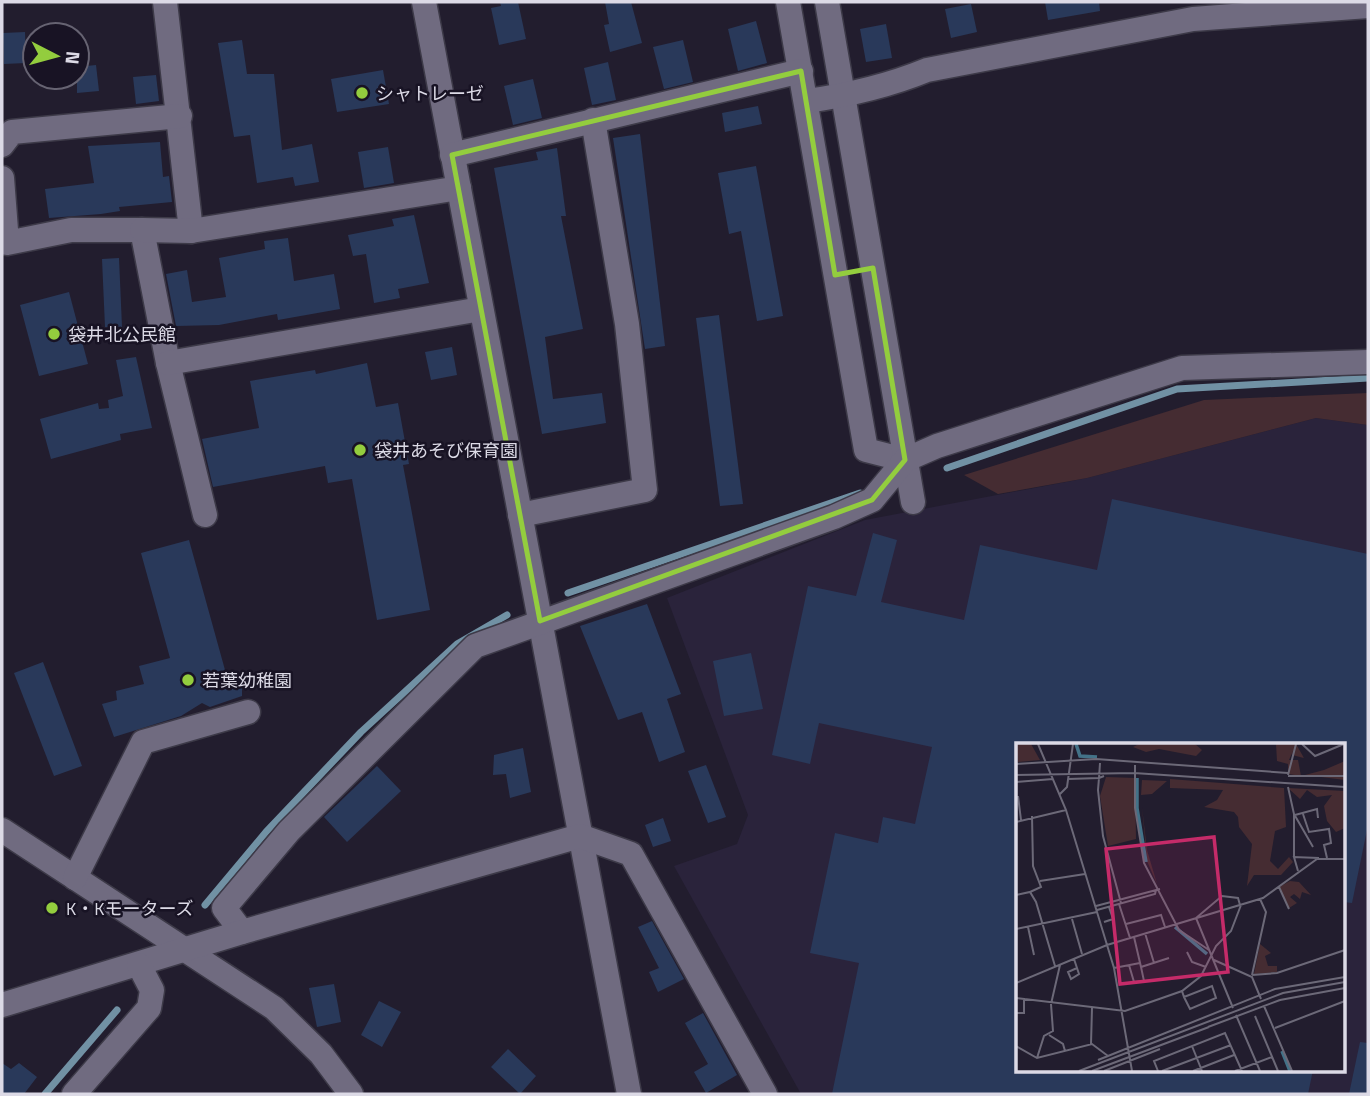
<svg xmlns="http://www.w3.org/2000/svg" width="1370" height="1096" font-family="'Titillium Web','Noto Sans JP',sans-serif">
<rect width="100%" height="100%" fill="#221d2e"/>
<!-- built -->
<path fill="#2a233b" fill-rule="evenodd" d="M 1316,418 L 1368,425 L 1368,1094 L 801,1094 L 674,866 L 737,844 L 748,815 L 667,598 L 865,520 L 1087,478 ZM 1018,744 L 1344,744 L 1344,1070 L 1018,1070 Z"/>
<!-- green -->
<polygon fill="#452c32" points="1368,393 1368,425 1316,418 1087,478 998,494 964,475 1204,400"/>
<g fill="none" stroke-linecap="round" stroke-linejoin="round">
<!-- stream -->
<g stroke="#7191a4" stroke-width="7">
<polyline points="947,468 1177,389 1368,378"/>
<polyline points="568,593 860,493"/>
<polyline points="205,905 266,832 361,732 457,644 507,615"/>
<polyline points="45,1094 117,1010"/>
</g>
</g>
<!-- building -->
<g fill="#29395a">
<polygon points="500,2 518,2 526,39 499,45 491,8 501,6"/>
<polygon points="605,2 631,2 642,43 610,52 604,25 609,24"/>
<polygon points="1045,2 1099,2 1100,11 1048,20"/>
<polygon points="971,4 977,32 951,38 945,9"/>
<polygon points="756,21 767,63 738,71 728,29"/>
<polygon points="886,24 892,58 866,62 860,29"/>
<polygon points="25,32 26,63 4,64 3,33"/>
<polygon points="242,40 247,74 274,74 282,150 312,144 319,182 295,186 293,177 257,183 250,135 234,137 218,43"/>
<polygon points="683,40 693,82 664,89 653,47"/>
<polygon points="608,62 616,100 592,105 584,68"/>
<polygon points="96,65 99,91 77,93 77,67"/>
<polygon points="383,70 389,104 337,112 331,79"/>
<polygon points="156,75 159,101 136,104 133,77"/>
<polygon points="533,79 542,118 513,125 504,86"/>
<polygon points="758,106 762,124 725,132 722,113"/>
<polygon points="640,134 665,346 645,349 613,138"/>
<polygon points="160,142 163,177 169,176 172,202 119,207 120,211 101,214 49,218 45,189 94,183 88,146"/>
<polygon points="388,147 394,183 364,188 358,152"/>
<polygon points="557,148 566,216 561,216 583,329 545,337 553,399 602,393 606,423 542,434 494,168 538,160 536,152"/>
<polygon points="756,166 783,316 757,321 741,231 729,234 718,173"/>
<polygon points="414,215 429,283 398,289 400,298 374,303 366,254 353,256 348,235 394,226 392,219"/>
<polygon points="288,238 294,281 334,274 340,309 278,320 277,314 219,325 176,326 166,274 187,270 192,302 226,297 219,258 265,249 264,241"/>
<polygon points="119,258 122,327 105,327 102,259"/>
<polygon points="69,292 88,364 39,376 20,305"/>
<polygon points="719,315 743,504 720,506 696,318"/>
<polygon points="452,347 457,375 431,380 425,352"/>
<polygon points="136,357 152,428 120,434 121,440 51,459 40,419 98,403 99,409 109,408 108,400 123,396 116,360"/>
<polygon points="367,363 376,407 398,403 409,464 403,465 430,610 377,620 352,479 328,483 325,466 213,487 202,439 259,428 250,381 315,370 316,374"/>
<polygon points="1112,499 1368,554 1368,825 1352,903 1344,902 1344,744 1018,744 1018,1070 1313,1070 1308,1094 832,1094 859,963 810,953 835,833 878,843 883,817 915,824 932,747 819,723 810,764 772,755 808,586 856,596 873,533 897,540 881,602 964,620 980,545 1097,570"/>
<polygon points="189,540 225,670 242,679 242,696 210,707 202,703 181,716 114,737 102,704 117,700 116,691 144,684 139,666 170,658 141,553"/>
<polygon points="647,604 681,694 667,699 685,752 659,762 642,712 618,720 580,626"/>
<polygon points="751,653 763,709 724,716 713,661"/>
<polygon points="43,662 82,766 54,776 14,673"/>
<polygon points="523,748 531,792 510,798 506,774 493,775 494,755"/>
<polygon points="706,765 726,817 708,823 688,771"/>
<polygon points="377,766 401,791 347,842 324,817"/>
<polygon points="663,818 671,841 653,847 645,825"/>
<polygon points="652,921 684,979 658,992 649,972 659,968 638,927"/>
<polygon points="334,984 341,1022 317,1027 309,988"/>
<polygon points="379,1001 401,1012 382,1047 361,1035"/>
<polygon points="703,1013 737,1075 706,1093 694,1072 708,1064 685,1023"/>
<polygon points="1360,1042 1368,1043 1368,1094 1349,1094"/>
<polygon points="508,1049 536,1076 520,1094 491,1067"/>
<polygon points="2,1063 11,1069 19,1063 37,1077 24,1094 2,1094"/>
</g>
<g fill="none" stroke-linecap="round" stroke-linejoin="round">
<!-- minor casing -->
<g stroke="#3d3a48" stroke-width="27">
<g id="minor">
<polyline points="165,2 191,231"/>
<polyline points="424,2 629,1094"/>
<polyline points="788,2 866,450 905,460"/>
<polyline points="827,2 913,502"/>
<path d="M 807,101 C 849,95 888,86 927,70 L 1193,19 L 1368,6"/>
<polyline points="2,145 12,132 180,116"/>
<polyline points="452,155 801,71"/>
<polyline points="2,178 7,243 71,230 142,230 168,363 205,515"/>
<polyline points="142,230 191,231 459,188"/>
<polyline points="168,363 481,309"/>
<polyline points="520,515 645,490 627,324 593,120"/>
<polyline points="2,830 274,1008 321,1054 351,1094"/>
<polyline points="75,878 143,742 248,712"/>
<polyline points="242,932 224,908 289,831 475,646 834,517 872,500 905,460 937,446 1182,368 1368,362"/>
<polyline points="2,1005 242,932 580,836 631,854 765,1094"/>
<polyline points="74,1094 149,1008 152,990 139,965"/>
</g>
</g>
<!-- minor -->
<use href="#minor" stroke="#706b80" stroke-width="24"/>
</g>
<!-- marked area -->
<path fill="none" stroke="#93cd3e" stroke-width="5" stroke-linejoin="round" d="M 801,71 L 835,275 L 873,268 L 905,460 L 872,500 L 540,621 L 452,155 Z"/>
<!-- markers -->
<g fill="#93cd3e" stroke="#181324" stroke-width="2.5">
<circle cx="362" cy="93" r="7"/>
<circle cx="54" cy="334" r="7"/>
<circle cx="360" cy="450" r="7"/>
<circle cx="188" cy="680" r="7"/>
<circle cx="52" cy="908" r="7"/>
</g>
<g text-anchor="middle" dominant-baseline="central" stroke-width="5" stroke-linejoin="round" paint-order="stroke">
<!-- poi labels -->
<g font-size="18" fill="#dcdae6" stroke="#181324" text-anchor="start">
<text x="376" y="93">シャトレーゼ</text>
<text x="68" y="334">袋井北公民館</text>
<text x="374" y="450">袋井あそび保育園</text>
<text x="202" y="680">若葉幼稚園</text>
<text x="66" y="908">K・Kモーターズ</text>
</g>
</g>
<!-- overview -->
<g transform="translate(1016 743)">
<rect width="329" height="329" fill="#221d2e"/>
<path d="M 0,1 L 15,1 L 24,17 L 2,19 ZM 123,1 L 179,1 L 186,7 L 180,13 L 143,6 L 130,9 L 117,4 ZM 260,1 L 280,1 L 288,15 L 276,12 L 277,8 L 273,17 L 282,17 L 285,33 L 272,31 L 272,21 L 261,18 ZM 329,18 L 329,37 L 289,32 L 308,27 ZM 90,34 L 119,35 L 120,96 L 92,103 L 84,53 ZM 154,36 L 268,45 L 270,84 L 259,88 L 254,118 L 262,126 L 273,114 L 277,119 L 265,132 L 238,132 L 231,143 L 236,101 L 223,84 L 222,74 L 218,69 L 188,64 L 201,57 L 207,47 L 154,45 ZM 126,37 L 151,38 L 136,51 L 125,52 ZM 272,45 L 329,48 L 329,85 L 320,89 L 311,78 L 308,63 L 316,52 L 301,54 L 291,47 L 284,56 ZM 126,64 L 131,107 L 141,141 L 131,118 ZM 274,138 L 283,139 L 295,152 L 286,149 L 284,156 L 278,151 L 274,154 L 281,160 L 273,165 L 263,144 ZM 244,201 L 255,210 L 249,213 L 252,223 L 261,223 L 261,229 L 238,231 Z" fill="#452c32"/>
<path fill="none" stroke="#437288" stroke-width="3.5" d="M 60,1 L 64,13 L 81,14M 121,35 L 121,65 L 130,119M 159,184 L 191,211M 266,308 L 274,328"/>
<path fill="none" stroke="#6c6978" stroke-width="2" d="M 22,1 L 50,67 L 98,225 L 116,328M 286,1 L 299,13 L 328,1M 0,21 L 80,16 L 272,30M 119,22 L 119,65 L 128,120 L 163,187 L 193,207M 0,32 L 118,30 L 329,44M 272,32 L 280,1M 88,33 L 83,35 L 82,47 L 87,93 L 105,160M 272,33 L 329,33M 52,36 L 83,35 L 84,20M 0,39 L 37,36M 272,44 L 278,71 L 278,114M 44,51 L 51,44 L 57,1M 2,53 L 5,77M 278,71 L 297,104M 287,71 L 293,89 L 313,86 L 315,100 L 308,102 L 311,115M 279,72 L 301,66 L 302,75M 0,79 L 50,67M 282,128 L 278,114 L 303,115M 24,138 L 69,131M 263,144 L 273,166M 14,149 L 25,144 L 17,123 L 16,73M 0,152 L 14,149 L 20,159 L 39,223M 103,161 L 114,195M 80,163 L 144,146M 81,167 L 139,151 L 140,147M 56,176 L 66,211M 88,179 L 97,176 L 93,164M 110,181 L 145,172 L 149,184M 12,184 L 18,212M 0,186 L 81,169M 129,190 L 138,220M 118,194 L 125,224M 171,209 L 176,219 L 190,224M 58,216 L 63,231 L 55,236 L 52,229 L 61,225M 198,217 L 236,234 L 245,256M 113,222 L 118,239 L 128,238 L 125,224 L 153,215M 98,225 L 124,220M 236,232 L 261,230 L 329,207M 236,232 L 250,169 L 244,156M 0,240 L 91,202 L 247,155 L 301,116 L 329,116M 166,248 L 168,254 L 174,266 L 200,255 L 196,243 L 168,254M 0,255 L 109,268 L 166,248 L 185,233 L 200,203 L 215,188 L 225,162M 264,257 L 329,245M 248,263 L 276,328M 217,265 L 180,175 L 206,153 L 222,155 L 224,162M 0,270 L 8,270 L 8,255M 220,272 L 244,328M 239,273 L 262,328M 192,284 L 264,257M 259,285 L 329,258M 33,292 L 47,301 L 49,308M 75,301 L 76,265M 0,303 L 21,315 L 76,301 L 92,313M 176,303 L 186,328M 21,315 L 28,293 L 37,288 L 35,261 L 44,222M 82,317 L 259,246 L 329,234M 63,328 L 267,250 L 329,239M 76,328 L 193,284M 88,328 L 144,306M 142,328 L 138,318 L 209,290 L 226,328M 146,328 L 215,302M 177,328 L 218,312M 219,328 L 256,314"/>
<path fill="#c52b69" fill-opacity="0.15" stroke="#c52b69" stroke-width="3.5" d="M 198,94 L 212,229 L 104,241 L 90,106 Z"/>
<rect width="329" height="329" fill="none" stroke="#dcdae6" stroke-width="3.5"/>
</g>
<!-- border -->
<rect width="1370" height="1096" fill="none" stroke="#dcdae6" stroke-width="7"/>
<!-- north arrow -->
<g transform="translate(56 56) rotate(96)"><circle r="33" fill="#181324" stroke="#666372" stroke-width="2"/>
<path d="M0-5L12 26L0 18L-12 26Z" fill="#93cd3e"/>
<text y="-10" font-size="19" font-weight="bold" text-anchor="middle" fill="#dcdae6">N</text>
</g>
</svg>
